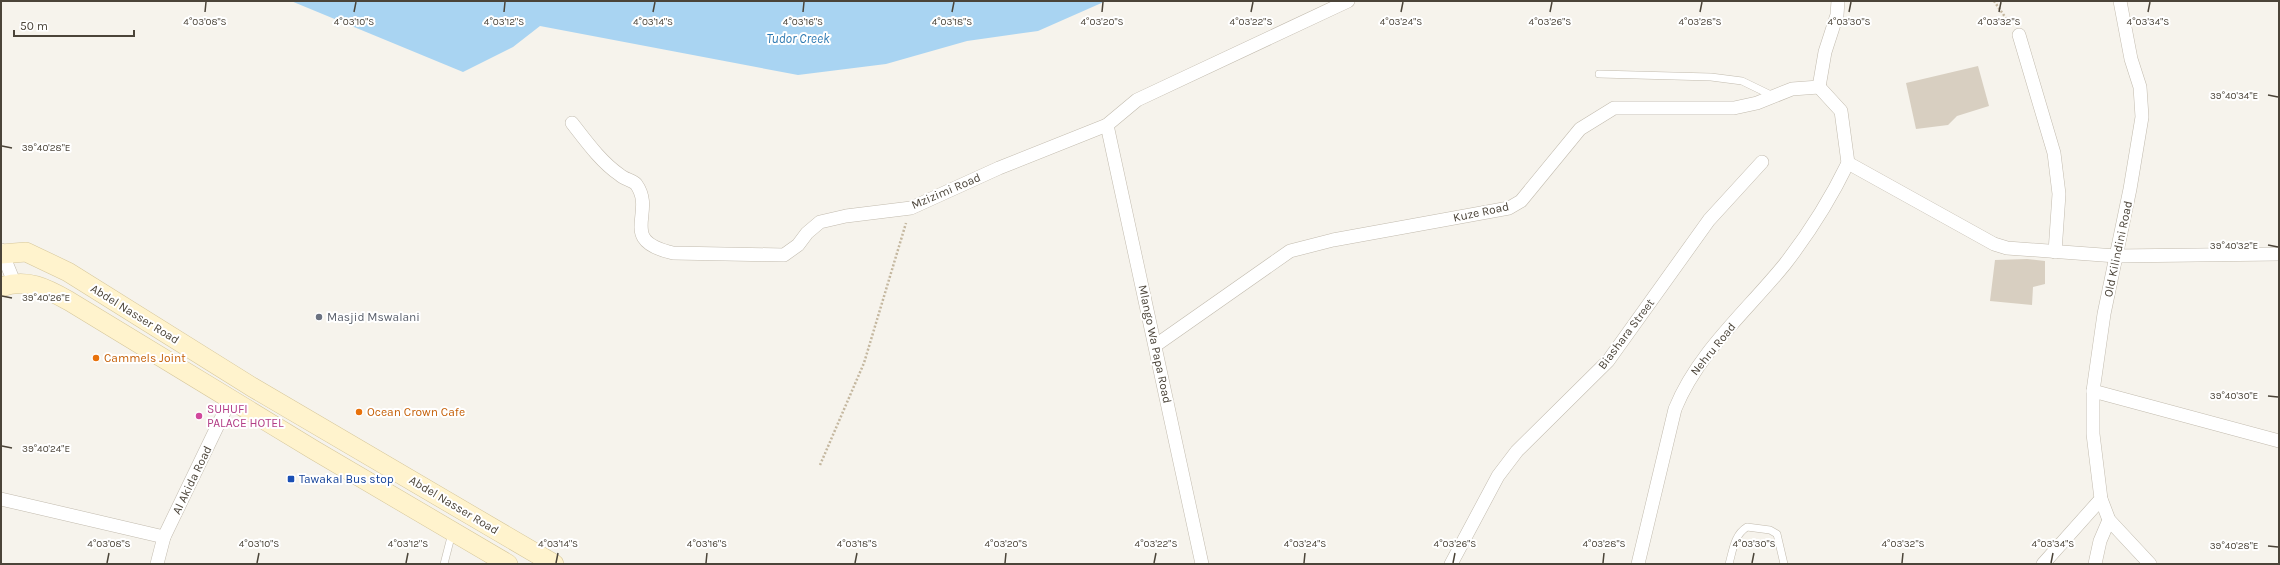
<svg xmlns="http://www.w3.org/2000/svg" width="2280" height="565" font-family="Karla,sans-serif">
<rect width="100%" height="100%" fill="#f6f3ec"/>
<!-- water -->
<polygon fill="#a9d4f2" points="291,1 1106,1 1038,31 967,41 886,64 798,75 540,26 513,47 463,72"/>
<!-- building -->
<g fill="#d8cfc1">
<polygon points="1978,66 1989,106 1957,116 1948,125 1916,129 1906,83"/>
<polygon points="2027,259 2045,261 2045,284 2033,287 2032,305 1990,301 1995,260"/>
</g>
<g fill="none" stroke-linecap="round" stroke-linejoin="round">
<!-- lane casing -->
<g stroke="#c2bbae" stroke-width="8">
<g id="lane">
<polyline points="1599,74 1711,77 1742,81 1773,96"/>
<polyline points="444,564 452,533"/>
<path d="M 1729,564 C 1733,550 1734,535 1747,527 L 1770,530 L 1777,534 L 1784,564"/>
</g>
</g>
<!-- street casing -->
<g stroke="#c2bbae" stroke-width="14">
<g id="street">
<polyline points="2120,1 2131,59 2140,87 2142,117 2130,189 2104,314 2093,391 2093,434 2101,499 2109,520 2150,564"/>
<polyline points="2019,35 2054,153 2059,194 2055,252"/>
<polyline points="1819,87 1841,111 1848,163 1994,244 2007,248 2116,256 2279,254"/>
<polyline points="1819,87 1825,52 1837,15 1838,1"/>
<path d="M 572,123 C 586,141 601,162 620,175 C 624,179 632,180 636,184 C 657,213 616,240 673,253 L 784,255 L 798,245 L 807,233 L 820,222 L 846,216 L 911,208 L 999,168 L 1107,125 L 1137,100 L 1348,1"/>
<polyline points="1107,125 1202,564"/>
<polyline points="1,250 14,282"/>
<polyline points="1156,345 1290,251 1333,240 1509,208 1521,201 1580,129 1614,108 1734,108 1757,103 1792,89 1819,87"/>
<polyline points="2093,391 2279,441"/>
<polyline points="1,499 164,537"/>
<polyline points="157,564 164,537 231,398"/>
<polyline points="1451,564 1498,476 1517,451 1608,361 1709,220 1762,162"/>
<path d="M 1638,564 L 1675,409 C 1698,352 1747,311 1785,264 C 1809,233 1831,198 1848,163"/>
<polyline points="2043,564 2101,499"/>
<polyline points="2095,564 2100,541 2109,520"/>
</g>
</g>
<!-- secondary casing -->
<g stroke="#d6c79b" stroke-width="20">
<g id="secondary">
<polyline points="1,254 26,252 68,272 252,387 554,564"/>
<path d="M 1,287 C 27,278 46,288 69,301 L 314,450 L 508,564"/>
</g>
</g>
<!-- path -->
<g stroke="#c4b79f" stroke-width="2.5" stroke-dasharray="2 2" stroke-linecap="butt">
<polyline points="1994,1 2010,24"/>
<polyline points="820,465 864,363 906,223"/>
</g>
<!-- lane -->
<use href="#lane" stroke="#fff" stroke-width="7"/>
<!-- street -->
<use href="#street" stroke="#fff" stroke-width="13"/>
<!-- secondary -->
<use href="#secondary" stroke="#fff3cd" stroke-width="19"/>
</g>
<!-- ticks -->
<path fill="none" stroke="#4b4439" stroke-width="1.5" d="M 205,12 L 206,2M 354,12 L 356,2M 504,12 L 505,2M 653,12 L 655,2M 803,12 L 804,2M 952,12 L 954,2M 1102,12 L 1103,2M 1251,12 L 1253,2M 1401,12 L 1403,2M 1550,12 L 1552,2M 1700,12 L 1702,2M 1849,12 L 1851,2M 1999,12 L 2001,2M 2148,12 L 2150,2M 2268,95 L 2278,97M 2,146 L 12,148M 2268,245 L 2278,247M 2,296 L 12,298M 2268,396 L 2278,397M 2,446 L 12,448M 2268,546 L 2278,547M 107,563 L 109,553M 257,563 L 259,553M 406,563 L 408,553M 556,563 L 558,553M 706,563 L 707,553M 855,563 L 857,553M 1005,563 L 1006,553M 1154,563 L 1156,553M 1304,563 L 1305,553M 1453,563 L 1455,553M 1603,563 L 1604,553M 1752,563 L 1754,553M 1902,563 L 1903,553M 2051,563 L 2053,553"/>
<!-- markers -->
<circle fill="#6b7280" stroke="#fff" stroke-width="1.5" cx="319" cy="317" r="4"/>
<g fill="#e8710a" stroke="#fff" stroke-width="1.5">
<circle cx="96" cy="358" r="4"/>
<circle cx="359" cy="412" r="4"/>
</g>
<circle fill="#d1479c" stroke="#fff" stroke-width="1.5" cx="199" cy="416" r="4"/>
<rect fill="#1a4fb4" stroke="#fff" stroke-width="1.5" x="287" y="475" width="8" height="8" rx="2"/>
<g text-anchor="middle" dominant-baseline="central" stroke-width="4" stroke-linejoin="round" paint-order="stroke">
<!-- street labels -->
<g font-size="12" fill="#4b4439" stroke="#fff">
<text transform="translate(946 191) rotate(-23)">Mzizimi Road</text>
<text transform="translate(1481 212) rotate(-12)">Kuze Road</text>
<text transform="translate(2118 249) rotate(-78)">Old Kilindini Road</text>
<text transform="translate(135 314) rotate(32)">Abdel Nasser Road</text>
<text transform="translate(1626 334) rotate(-53)">Biashara Street</text>
<text transform="translate(1155 344) rotate(78)">Mlango Wa Papa Road</text>
<text transform="translate(1713 349) rotate(-51)">Nehru Road</text>
<text transform="translate(192 480) rotate(-64)">Al Akida Road</text>
<text transform="translate(454 505) rotate(31)">Abdel Nasser Road</text>
</g>
<!-- worship labels -->
<g font-size="12" fill="#5b616d" stroke="#fff" text-anchor="start">
<text x="327" y="317">Masjid Mswalani</text>
</g>
<!-- food labels -->
<g font-size="12" fill="#c56008" stroke="#fff" text-anchor="start">
<text x="104" y="358">Cammels Joint</text>
<text x="367" y="412">Ocean Crown Cafe</text>
</g>
<!-- hotel labels -->
<g font-size="12" fill="#b23c85" stroke="#fff" text-anchor="start">
<text x="207" y="409">SUHUFI<tspan x="207" dy="14">PALACE HOTEL</tspan></text>
</g>
<!-- transit labels -->
<g font-size="12" fill="#164399" stroke="#fff" text-anchor="start">
<text x="299" y="479">Tawakal Bus stop</text>
</g>
<!-- water labels -->
<g font-size="13" font-style="italic" fill="#2e7ab2" stroke="#fff">
<text x="798" y="38">Tudor Creek</text>
</g>
</g>
<g font-size="10" text-anchor="middle" fill="#4b4439" stroke="#fff" stroke-width="4" stroke-linejoin="round" paint-order="stroke">
<text x="205" y="25">4°03'08"S</text>
<text x="354" y="25">4°03'10"S</text>
<text x="504" y="25">4°03'12"S</text>
<text x="653" y="25">4°03'14"S</text>
<text x="803" y="25">4°03'16"S</text>
<text x="952" y="25">4°03'18"S</text>
<text x="1102" y="25">4°03'20"S</text>
<text x="1251" y="25">4°03'22"S</text>
<text x="1401" y="25">4°03'24"S</text>
<text x="1550" y="25">4°03'26"S</text>
<text x="1700" y="25">4°03'28"S</text>
<text x="1849" y="25">4°03'30"S</text>
<text x="1999" y="25">4°03'32"S</text>
<text x="2148" y="25">4°03'34"S</text>
<text x="2234" y="99">39°40'34"E</text>
<text x="46" y="151">39°40'28"E</text>
<text x="2234" y="249">39°40'32"E</text>
<text x="46" y="301">39°40'26"E</text>
<text x="2234" y="399">39°40'30"E</text>
<text x="46" y="452">39°40'24"E</text>
<text x="109" y="547">4°03'08"S</text>
<text x="259" y="547">4°03'10"S</text>
<text x="408" y="547">4°03'12"S</text>
<text x="558" y="547">4°03'14"S</text>
<text x="707" y="547">4°03'16"S</text>
<text x="857" y="547">4°03'18"S</text>
<text x="1006" y="547">4°03'20"S</text>
<text x="1156" y="547">4°03'22"S</text>
<text x="1305" y="547">4°03'24"S</text>
<text x="1455" y="547">4°03'26"S</text>
<text x="1604" y="547">4°03'28"S</text>
<text x="1754" y="547">4°03'30"S</text>
<text x="1903" y="547">4°03'32"S</text>
<text x="2053" y="547">4°03'34"S</text>
<text x="2234" y="549">39°40'28"E</text>
</g>
<!-- border -->
<rect width="2280" height="565" fill="none" stroke="#4b4439" stroke-width="4"/>
<!-- scale -->
<path d="M14 30v6h120v-6" fill="none" stroke="#4b4439" stroke-width="2"/>
<text x="20" y="30" font-size="12" fill="#4b4439" stroke="#ffffff" stroke-width="3" paint-order="stroke">50 m</text>
</svg>
